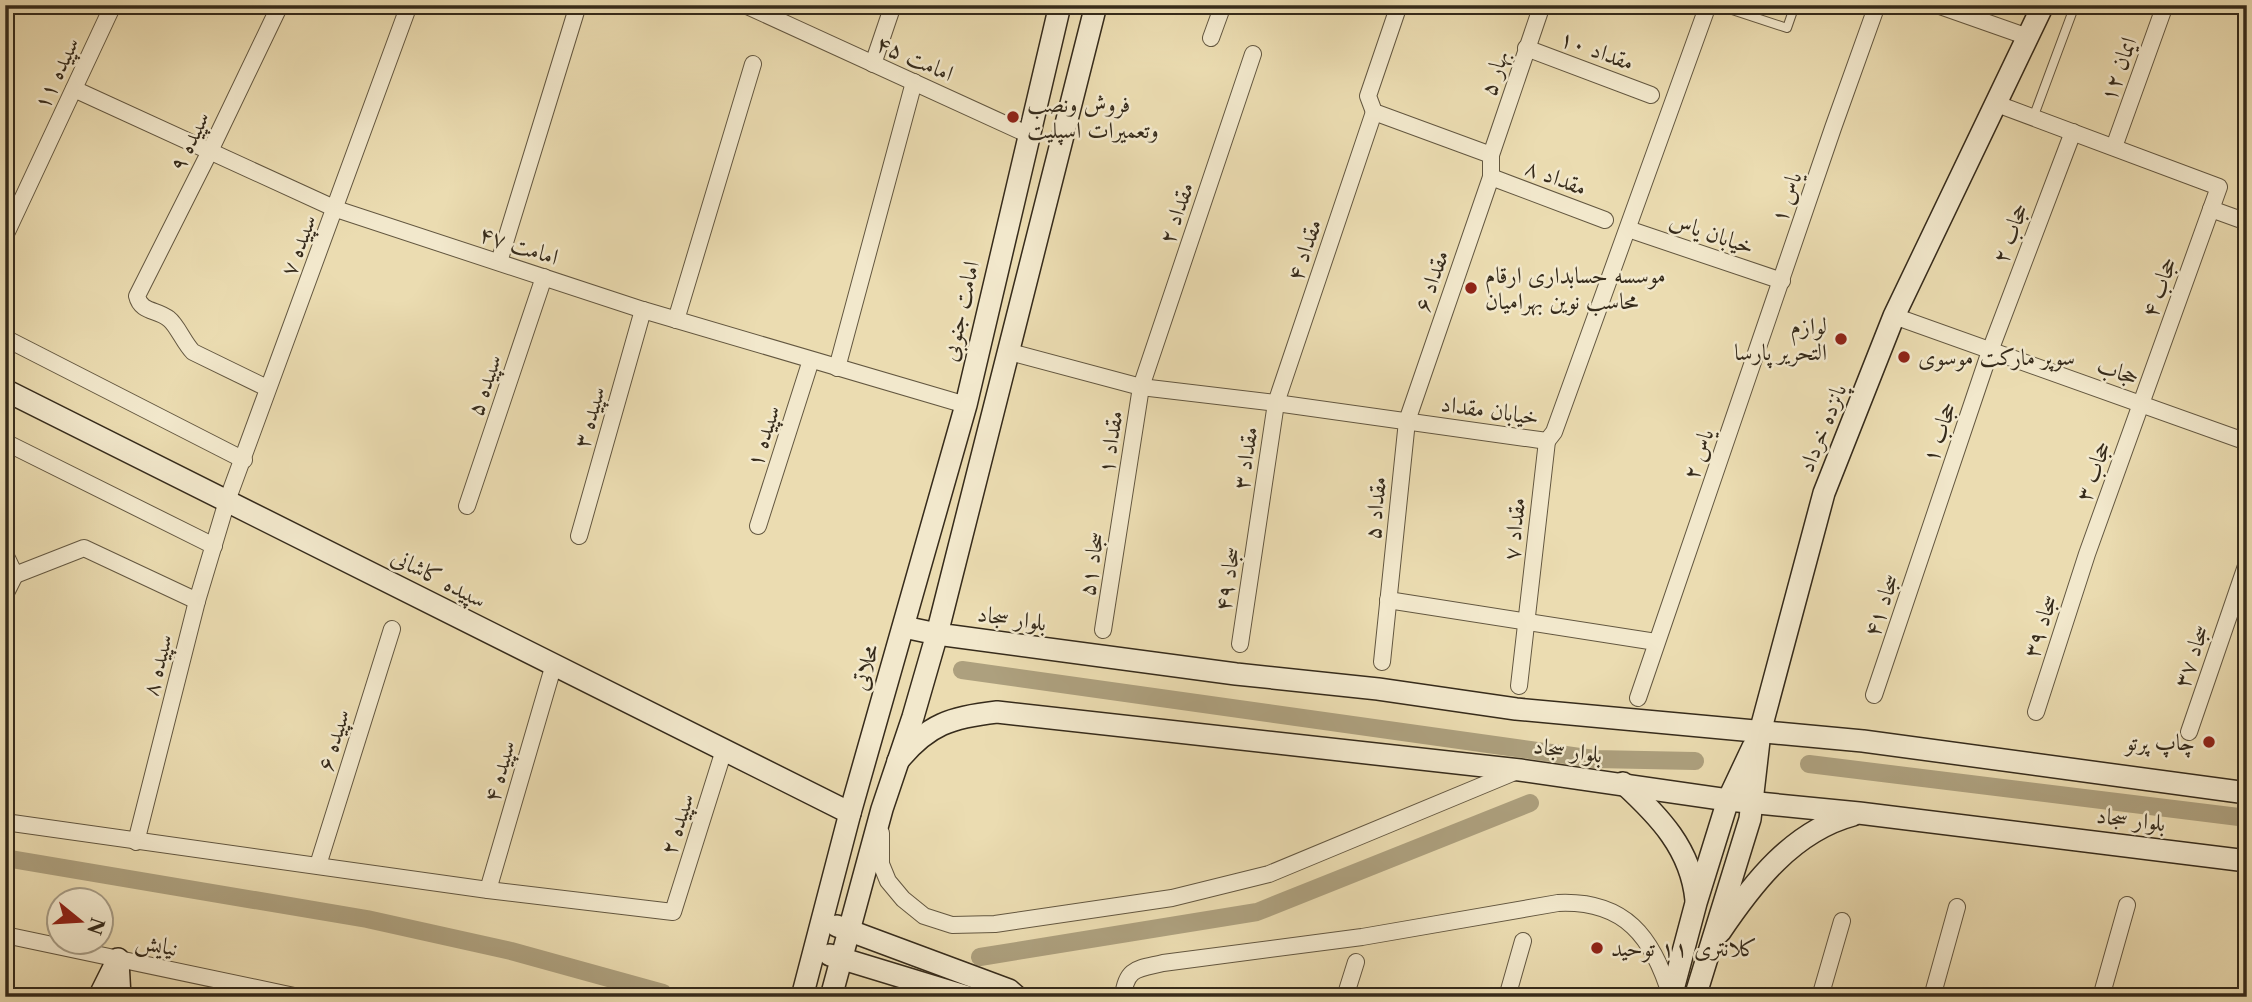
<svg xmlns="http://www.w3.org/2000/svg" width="2252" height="1002" font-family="'Libre Caslon Text',Amiri,serif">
<rect width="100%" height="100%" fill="#ebdcb1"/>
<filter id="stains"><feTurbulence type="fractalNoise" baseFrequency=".00286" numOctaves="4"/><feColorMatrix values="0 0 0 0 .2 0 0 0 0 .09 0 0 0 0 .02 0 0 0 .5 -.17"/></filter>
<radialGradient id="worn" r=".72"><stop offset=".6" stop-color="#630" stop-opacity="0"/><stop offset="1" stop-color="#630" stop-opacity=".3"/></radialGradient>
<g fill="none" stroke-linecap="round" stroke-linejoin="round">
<!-- canal -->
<g stroke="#ada07e" stroke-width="18">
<polyline points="962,670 1594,759 1695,761"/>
<polyline points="1809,764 2247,818"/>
<polyline points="5,858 367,919 511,951 663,993"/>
<polyline points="980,957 1257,912 1530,803"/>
</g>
<!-- lane casing -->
<g stroke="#635740" stroke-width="10">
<g id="lane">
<polyline points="1717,5 1787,28 1795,5"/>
<polyline points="2033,118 2075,5"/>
</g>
</g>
<!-- street casing -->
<g stroke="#635740" stroke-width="18">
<g id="street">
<polyline points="745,5 1029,135"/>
<polyline points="1399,5 1368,96 1374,112 1491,155"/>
<polyline points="1937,5 2028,37"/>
<polyline points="1211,38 1223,5"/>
<polyline points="1526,48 1651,95"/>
<polyline points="873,64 893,5"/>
<polyline points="74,89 336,209 643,310 966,405"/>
<polyline points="1997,104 2219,187 2087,554 2036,712"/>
<polyline points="2114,147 2165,5"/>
<polyline points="1491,177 1605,220"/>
<polyline points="2211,209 2247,222"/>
<polyline points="1628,229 1782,281"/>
<polyline points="5,236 113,5"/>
<polyline points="499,262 578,5"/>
<polyline points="1894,316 2247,442"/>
<polyline points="676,320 753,64"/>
<polyline points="5,338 244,460"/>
<polyline points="1010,352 1141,387 1276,403 1547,441 1554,432 1708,5"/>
<polyline points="837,368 914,82"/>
<path d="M 267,388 L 193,352 C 184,343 177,325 169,319 C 157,309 141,313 137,296 L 210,151 L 280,5"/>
<polyline points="5,442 214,546"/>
<polyline points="467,506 544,277"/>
<polyline points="758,526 811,360"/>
<polyline points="579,536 643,310"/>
<polyline points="5,554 15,575 84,548 197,601"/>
<polyline points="5,595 15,575"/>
<polyline points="1388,600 1656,642"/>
<polyline points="1103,630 1141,387 1253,54"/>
<polyline points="1240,644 1276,403 1374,112"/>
<polyline points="1382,662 1407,421 1491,177 1491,155 1542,5"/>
<polyline points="1519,686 1547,441"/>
<polyline points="1874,695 1990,351 2073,132"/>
<polyline points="1638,698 1833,128 1877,5"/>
<polyline points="2189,732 2247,563"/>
<polyline points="5,822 488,890 673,912 724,750"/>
<polyline points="881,833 881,864 888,881 903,899 924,916 952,925 995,924 1172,898 1269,874 1517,771"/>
<polyline points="136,842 197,601 227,501 409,5"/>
<polyline points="318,865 392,629"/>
<polyline points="488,890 554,664"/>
<polyline points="5,935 299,997"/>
<path d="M 1123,997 C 1126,967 1138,969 1163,963 L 1362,937 L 1558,903 C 1625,900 1653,937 1671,997"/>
<polyline points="1345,997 1356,962"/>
<polyline points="1507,997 1523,941"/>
<polyline points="1820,997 1842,921"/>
<polyline points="1932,997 1957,907"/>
<polyline points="2101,997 2127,905"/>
</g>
</g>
<!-- secondary casing -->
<g stroke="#362b1b" stroke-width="24">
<g id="secondary">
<polyline points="1096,5 937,634 1236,674 1378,689 1516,709 1863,741 2247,793"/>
<polyline points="5,390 850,813"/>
<path d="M 898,761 C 928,724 952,717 997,712 L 1520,770 L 1728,800 L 1859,813 L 2247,861"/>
<path d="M 1623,783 C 1659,816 1691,849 1696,900"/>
<polyline points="837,926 1009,990 1017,997"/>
<path d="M 1720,932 C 1753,883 1793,831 1853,815"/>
<polyline points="830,955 968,997"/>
<polyline points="118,961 120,997"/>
<polyline points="99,997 118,959"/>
<polyline points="802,997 850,813 966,405 1060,5"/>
<polyline points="831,997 882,809 913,717 937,634 904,627"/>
<polyline points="1671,997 1696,903 1728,800 1753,747"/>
<polyline points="1695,997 1750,819 1760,732 1824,493 1894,316 2043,5"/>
</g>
</g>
<!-- lane -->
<use href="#lane" stroke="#f2e8cc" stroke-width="8"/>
<!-- street -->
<use href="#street" stroke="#f2e8cc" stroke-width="16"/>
<!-- secondary -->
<use href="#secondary" stroke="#f2e8cc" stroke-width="21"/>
</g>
<!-- markers -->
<g fill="#8f2418" stroke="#f2e8cc" stroke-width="2.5">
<circle cx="1013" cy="117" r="7"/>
<circle cx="1471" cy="288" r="7"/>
<circle cx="1841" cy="339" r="7"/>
<circle cx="1904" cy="357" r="7"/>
<circle cx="2209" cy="742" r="7"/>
<circle cx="1597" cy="948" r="7"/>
</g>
<g text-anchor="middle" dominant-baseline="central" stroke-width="5" stroke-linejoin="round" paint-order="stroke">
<!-- street labels -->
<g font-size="23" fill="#362b1b" stroke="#f2e8cc">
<text transform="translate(1597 50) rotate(20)">مقداد ۱۰</text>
<text transform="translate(915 58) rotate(24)">امامت ۴۵</text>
<text transform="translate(2118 69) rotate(-70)">ایمان ۱۲</text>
<text transform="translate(56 73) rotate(-65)">سپیده ۱۱</text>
<text transform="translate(1494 73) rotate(-72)">بهار ۵</text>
<text transform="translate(189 141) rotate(-64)">سپیده ۹</text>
<text transform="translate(1556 177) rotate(21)">مقداد ۸</text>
<text transform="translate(1786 197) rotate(-71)">یاس ۱</text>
<text transform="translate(1176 213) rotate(-71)">مقداد ۲</text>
<text transform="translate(1712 233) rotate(19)">خیابان یاس</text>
<text transform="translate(2010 233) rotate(-69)">حجاب ۲</text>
<text transform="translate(298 245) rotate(-69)">سپیده ۷</text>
<text transform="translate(519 245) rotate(18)">امامت ۴۷</text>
<text transform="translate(1304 250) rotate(-71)">مقداد ۴</text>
<text transform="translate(1431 281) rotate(-71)">مقداد ۶</text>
<text transform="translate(2159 287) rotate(-70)">حجاب ۴</text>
<text transform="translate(960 311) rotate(-77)">امامت جنوبی</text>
<text transform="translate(2118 371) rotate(19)">حجاب</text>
<text transform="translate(484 385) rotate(-71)">سپیده ۵</text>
<text transform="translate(1490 410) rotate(8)">خیابان مقداد</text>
<text transform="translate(589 417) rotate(-74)">سپیده ۳</text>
<text transform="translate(1822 428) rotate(-68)">پانزده خرداد</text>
<text transform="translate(1939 432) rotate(-71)">حجاب ۱</text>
<text transform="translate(763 436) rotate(-72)">سپیده ۱</text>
<text transform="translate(1110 442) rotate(-81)">مقداد ۱</text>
<text transform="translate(1698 454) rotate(-71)">یاس ۲</text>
<text transform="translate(1245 458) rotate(-81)">مقداد ۳</text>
<text transform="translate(2093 471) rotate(-70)">حجاب ۳</text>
<text transform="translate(1375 508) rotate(-84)">مقداد ۵</text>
<text transform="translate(1514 529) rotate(-84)">مقداد ۷</text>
<text transform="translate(1091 564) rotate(-81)">سجاد ۵۱</text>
<text transform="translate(439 578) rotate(27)">سپیده کاشانی</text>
<text transform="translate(1227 579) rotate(-81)">سجاد ۴۹</text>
<text transform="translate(1881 605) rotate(-71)">سجاد ۴۱</text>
<text transform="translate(1012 618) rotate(8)">بلوار سجاد</text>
<text transform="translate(2040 626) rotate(-72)">سجاد ۳۹</text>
<text transform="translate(2191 656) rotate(-71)">سجاد ۳۷</text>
<text transform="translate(157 665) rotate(-76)">سپیده ۸</text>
<text transform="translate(865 667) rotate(-74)">محلاتی</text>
<text transform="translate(333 740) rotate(-73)">سپیده ۶</text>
<text transform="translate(1568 750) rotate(8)">بلوار سجاد</text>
<text transform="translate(499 771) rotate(-74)">سپیده ۴</text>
<text transform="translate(2131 819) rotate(7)">بلوار سجاد</text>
<text transform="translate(677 824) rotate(-72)">سپیده ۲</text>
<text transform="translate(157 944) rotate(12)">نیایش</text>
</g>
<!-- poi labels -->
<g font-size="23" fill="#362b1b" stroke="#f2e8cc" text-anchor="start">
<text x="1027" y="104">فروش ونصب<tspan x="1027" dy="26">وتعمیرات اسپلیت</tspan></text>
<text x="1485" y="275">موسسه حسابداری ارقام<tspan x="1485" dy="26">محاسب نوین بهرامیان</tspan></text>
<text x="1827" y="326" text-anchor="end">لوازم<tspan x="1827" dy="26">التحریر پارسا</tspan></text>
<text x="1918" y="357">سوپر مارکت موسوی</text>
<text x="2195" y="742" text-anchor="end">چاپ پرتو</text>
<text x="1611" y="948">کلانتری ۱۱ توحید</text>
</g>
</g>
<!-- margin -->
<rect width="2252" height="1002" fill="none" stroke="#ebdcb1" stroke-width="28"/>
<rect x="7" y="7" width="2238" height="988" fill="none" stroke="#362b1b" stroke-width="3.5"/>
<rect x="14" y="14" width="2224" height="974" fill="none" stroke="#362b1b" stroke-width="2"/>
<!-- north arrow -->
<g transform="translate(80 921) rotate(108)"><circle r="33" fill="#f2e8cc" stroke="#a79c85" stroke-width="2"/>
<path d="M0-5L12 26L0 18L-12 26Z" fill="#8f2418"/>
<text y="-10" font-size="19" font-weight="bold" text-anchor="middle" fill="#362b1b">N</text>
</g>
<rect width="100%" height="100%" filter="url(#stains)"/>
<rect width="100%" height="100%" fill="url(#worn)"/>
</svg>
